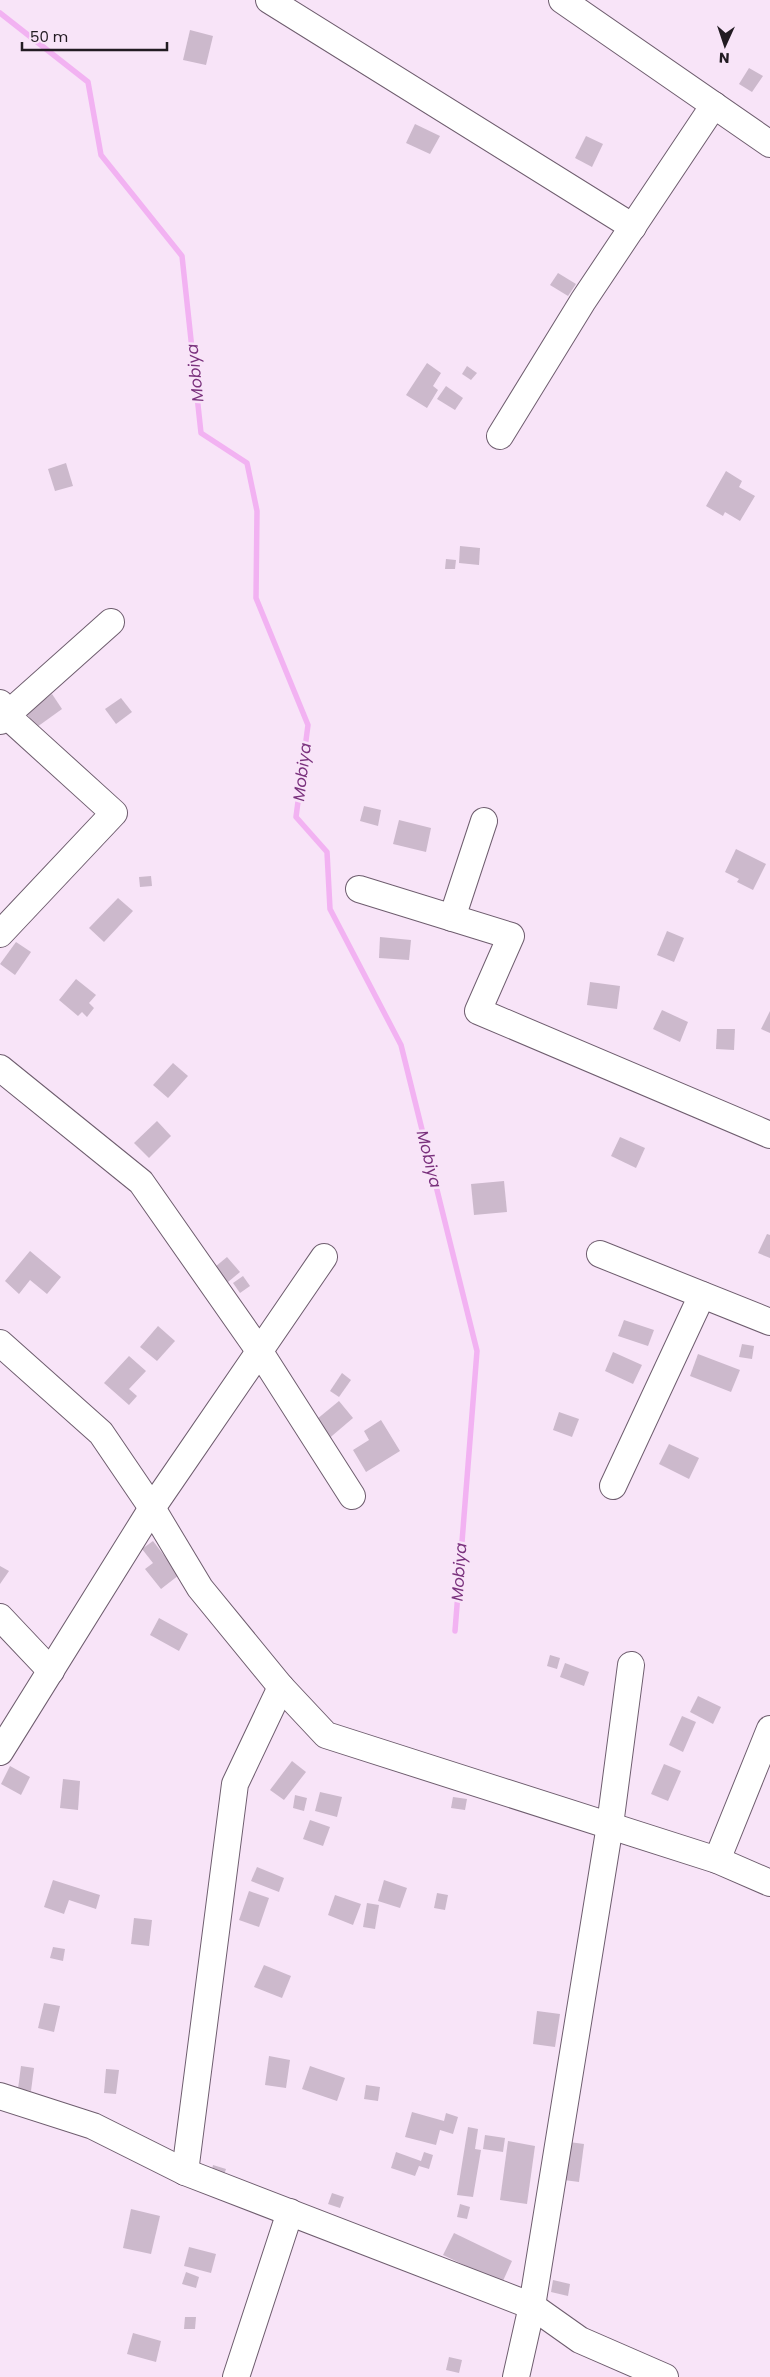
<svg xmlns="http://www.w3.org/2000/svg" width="770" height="2377" font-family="Poppins,sans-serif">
<rect width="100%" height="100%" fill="#f8e4f8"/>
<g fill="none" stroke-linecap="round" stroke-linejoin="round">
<!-- stream -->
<polyline stroke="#f2b2f2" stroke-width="5.5" points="0,13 88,82 101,155 182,256 201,433 247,463 257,511 256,598 308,725 296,817 327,852 330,909 401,1045 477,1351 455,1631"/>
</g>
<!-- building -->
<g fill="#ccb9cc">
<polygon points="190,30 213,36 206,65 183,60"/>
<polygon points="749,68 763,76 752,92 739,84"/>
<polygon points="415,124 440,136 430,154 406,143"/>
<polygon points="586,136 603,144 592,167 575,158"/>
<polygon points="558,273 576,284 568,296 550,285"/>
<polygon points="427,363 441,373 433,386 438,390 427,408 406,395"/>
<polygon points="467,366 477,373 471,380 462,374"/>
<polygon points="446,386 463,398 455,410 437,399"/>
<polygon points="66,463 73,486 55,491 48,469"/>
<polygon points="726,471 742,481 739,487 755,496 740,521 725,512 723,516 706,506"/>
<polygon points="460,546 480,548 479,565 459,563"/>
<polygon points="446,559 456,560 455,569 445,569"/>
<polygon points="52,694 62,709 37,727 26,713"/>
<polygon points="121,698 132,712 116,724 105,709"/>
<polygon points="364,806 381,810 378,826 360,821"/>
<polygon points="399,820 431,828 426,852 393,844"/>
<polygon points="736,849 766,864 753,890 737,882 739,879 725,872"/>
<polygon points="151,876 152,886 140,887 139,877"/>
<polygon points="118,898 133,911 104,942 89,928"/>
<polygon points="667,931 684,938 674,962 657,955"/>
<polygon points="380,937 411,940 409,960 379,958"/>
<polygon points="16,942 31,952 15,975 0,964"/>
<polygon points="76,979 96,995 89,1003 94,1008 87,1017 82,1012 78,1016 59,1000"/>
<polygon points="590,982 620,986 617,1009 587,1005"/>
<polygon points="662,1010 688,1022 680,1042 653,1029"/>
<polygon points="770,1011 770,1033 761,1029"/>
<polygon points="717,1029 735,1029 734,1050 716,1049"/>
<polygon points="173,1063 188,1076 168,1098 153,1085"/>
<polygon points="157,1121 171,1136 149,1158 134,1143"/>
<polygon points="620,1137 645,1148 636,1168 611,1156"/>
<polygon points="504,1181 507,1212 474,1215 471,1184"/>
<polygon points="767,1234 770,1235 770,1258 758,1253"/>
<polygon points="30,1251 61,1277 47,1294 30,1280 19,1294 5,1281"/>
<polygon points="227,1257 240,1272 222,1287 209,1272"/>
<polygon points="243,1276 250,1286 240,1293 233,1283"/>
<polygon points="624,1320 654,1330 648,1346 618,1336"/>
<polygon points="158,1326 175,1341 157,1361 140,1347"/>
<polygon points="742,1344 754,1346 752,1359 739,1357"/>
<polygon points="613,1352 642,1365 633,1384 605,1371"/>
<polygon points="698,1354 740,1370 731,1392 690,1376"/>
<polygon points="129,1356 146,1371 129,1389 137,1396 129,1405 104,1383"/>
<polygon points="342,1373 351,1380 339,1397 330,1391"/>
<polygon points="339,1401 353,1418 326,1441 311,1424"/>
<polygon points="559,1412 579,1419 572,1437 553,1430"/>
<polygon points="381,1420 400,1451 366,1472 353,1450 369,1440 364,1431"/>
<polygon points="669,1444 699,1458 689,1479 659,1464"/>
<polygon points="153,1541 179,1575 161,1589 145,1569 153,1563 142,1549"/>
<polygon points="0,1566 9,1571 0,1584"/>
<polygon points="159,1618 188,1634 179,1651 150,1635"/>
<polygon points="550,1655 560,1658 557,1669 547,1666"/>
<polygon points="565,1663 589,1672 584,1686 560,1677"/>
<polygon points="698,1696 721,1707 713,1724 690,1712"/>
<polygon points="682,1716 696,1722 683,1752 669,1745"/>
<polygon points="292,1761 306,1772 284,1800 270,1790"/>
<polygon points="664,1764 681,1771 668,1801 651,1794"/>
<polygon points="10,1766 30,1777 21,1795 1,1784"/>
<polygon points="63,1779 80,1781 78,1810 60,1808"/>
<polygon points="320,1792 342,1797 337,1817 315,1811"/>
<polygon points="295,1795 307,1798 304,1811 293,1808"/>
<polygon points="453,1797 467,1799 465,1810 451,1808"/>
<polygon points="310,1820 330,1827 323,1846 303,1839"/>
<polygon points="257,1867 284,1878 279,1892 251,1881"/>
<polygon points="53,1880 100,1895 96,1909 69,1900 64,1914 44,1907"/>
<polygon points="384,1880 407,1888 400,1908 378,1901"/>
<polygon points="249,1891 269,1898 259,1927 239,1920"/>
<polygon points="437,1893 448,1895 445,1910 434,1908"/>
<polygon points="335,1895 361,1904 353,1925 328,1915"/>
<polygon points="367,1903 379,1905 375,1929 363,1927"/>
<polygon points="134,1918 152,1920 149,1946 131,1944"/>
<polygon points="53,1947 65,1949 63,1961 50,1958"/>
<polygon points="264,1965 291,1976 282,1998 254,1987"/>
<polygon points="44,2003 60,2006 54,2032 38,2028"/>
<polygon points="537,2011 560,2014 555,2047 533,2044"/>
<polygon points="269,2056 290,2060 286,2088 265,2085"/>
<polygon points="21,2066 34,2068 31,2091 18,2089"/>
<polygon points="310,2066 345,2078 337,2101 302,2089"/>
<polygon points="106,2069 119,2070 116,2094 104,2093"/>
<polygon points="366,2085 380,2087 378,2101 364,2099"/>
<polygon points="412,2112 444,2121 446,2113 458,2117 453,2134 440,2130 436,2145 405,2137"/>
<polygon points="468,2127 478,2129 475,2149 481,2150 473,2197 457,2195"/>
<polygon points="485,2135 505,2138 503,2152 483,2149"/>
<polygon points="508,2141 535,2146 527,2204 500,2200"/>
<polygon points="569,2142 584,2144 579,2182 564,2180"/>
<polygon points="396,2152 421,2161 424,2152 433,2155 429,2169 419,2166 415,2176 391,2168"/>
<polygon points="213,2165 226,2169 222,2181 210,2178"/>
<polygon points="332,2193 344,2197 340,2208 328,2204"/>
<polygon points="460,2204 470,2207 467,2219 457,2217"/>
<polygon points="131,2209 160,2216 151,2254 123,2248"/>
<polygon points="454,2233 512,2261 502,2283 443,2255"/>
<polygon points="189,2247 216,2254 211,2273 184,2266"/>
<polygon points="186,2272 199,2277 196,2288 182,2284"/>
<polygon points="553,2280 570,2284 568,2296 551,2292"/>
<polygon points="185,2317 196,2317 195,2329 184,2329"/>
<polygon points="133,2333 161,2341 156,2362 127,2354"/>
<polygon points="449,2357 462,2360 459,2373 446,2370"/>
</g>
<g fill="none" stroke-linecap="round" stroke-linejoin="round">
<!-- minor casing -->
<g stroke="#6e5d6e" stroke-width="28">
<g id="minor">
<polyline points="269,0 633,227"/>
<polyline points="562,0 770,144"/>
<polyline points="500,436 583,301 714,105"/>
<polyline points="0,703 6,715 114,813 0,934"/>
<polyline points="0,721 111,622"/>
<polyline points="359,889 511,936 478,1011 770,1135"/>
<polyline points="452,918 484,821"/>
<polyline points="0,1068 141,1182 260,1352 352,1496"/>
<polyline points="600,1254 770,1322"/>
<polyline points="0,1343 101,1433 152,1508 200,1588 281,1687 326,1735 717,1860 770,1883"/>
<polyline points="613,1486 702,1295"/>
<polyline points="0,1617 51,1671"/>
<polyline points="0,1752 152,1508 324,1257"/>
<polyline points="717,1860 770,1729"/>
<polyline points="0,2096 93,2126 185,2172 532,2306 580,2340 665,2377"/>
<polyline points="185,2172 235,1784 281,1687"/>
<polyline points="236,2377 290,2212"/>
<polyline points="516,2377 532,2306 610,1825 631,1665"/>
</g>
</g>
<!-- minor -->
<use href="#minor" stroke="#fff" stroke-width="26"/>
</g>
<g text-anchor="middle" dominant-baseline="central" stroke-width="5" stroke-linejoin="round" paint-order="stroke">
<!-- water labels -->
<g font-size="16" font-style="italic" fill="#7a317d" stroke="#f8e4f8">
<text transform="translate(195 373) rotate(-96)">Mobiya</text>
<text transform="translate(302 772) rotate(-83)">Mobiya</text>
<text transform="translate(429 1159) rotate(76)">Mobiya</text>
<text transform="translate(459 1572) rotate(-86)">Mobiya</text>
</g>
</g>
<!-- north arrow -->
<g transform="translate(725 45) rotate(183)" stroke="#f8e4f8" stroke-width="4" paint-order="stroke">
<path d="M0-4L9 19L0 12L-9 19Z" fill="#221b22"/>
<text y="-8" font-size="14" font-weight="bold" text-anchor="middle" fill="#221b22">N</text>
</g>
<!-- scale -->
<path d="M22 42v8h145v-8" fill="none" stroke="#221b22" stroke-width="2.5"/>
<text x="30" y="42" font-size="15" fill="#221b22" stroke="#f8e4f8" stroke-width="4" paint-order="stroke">50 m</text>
</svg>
